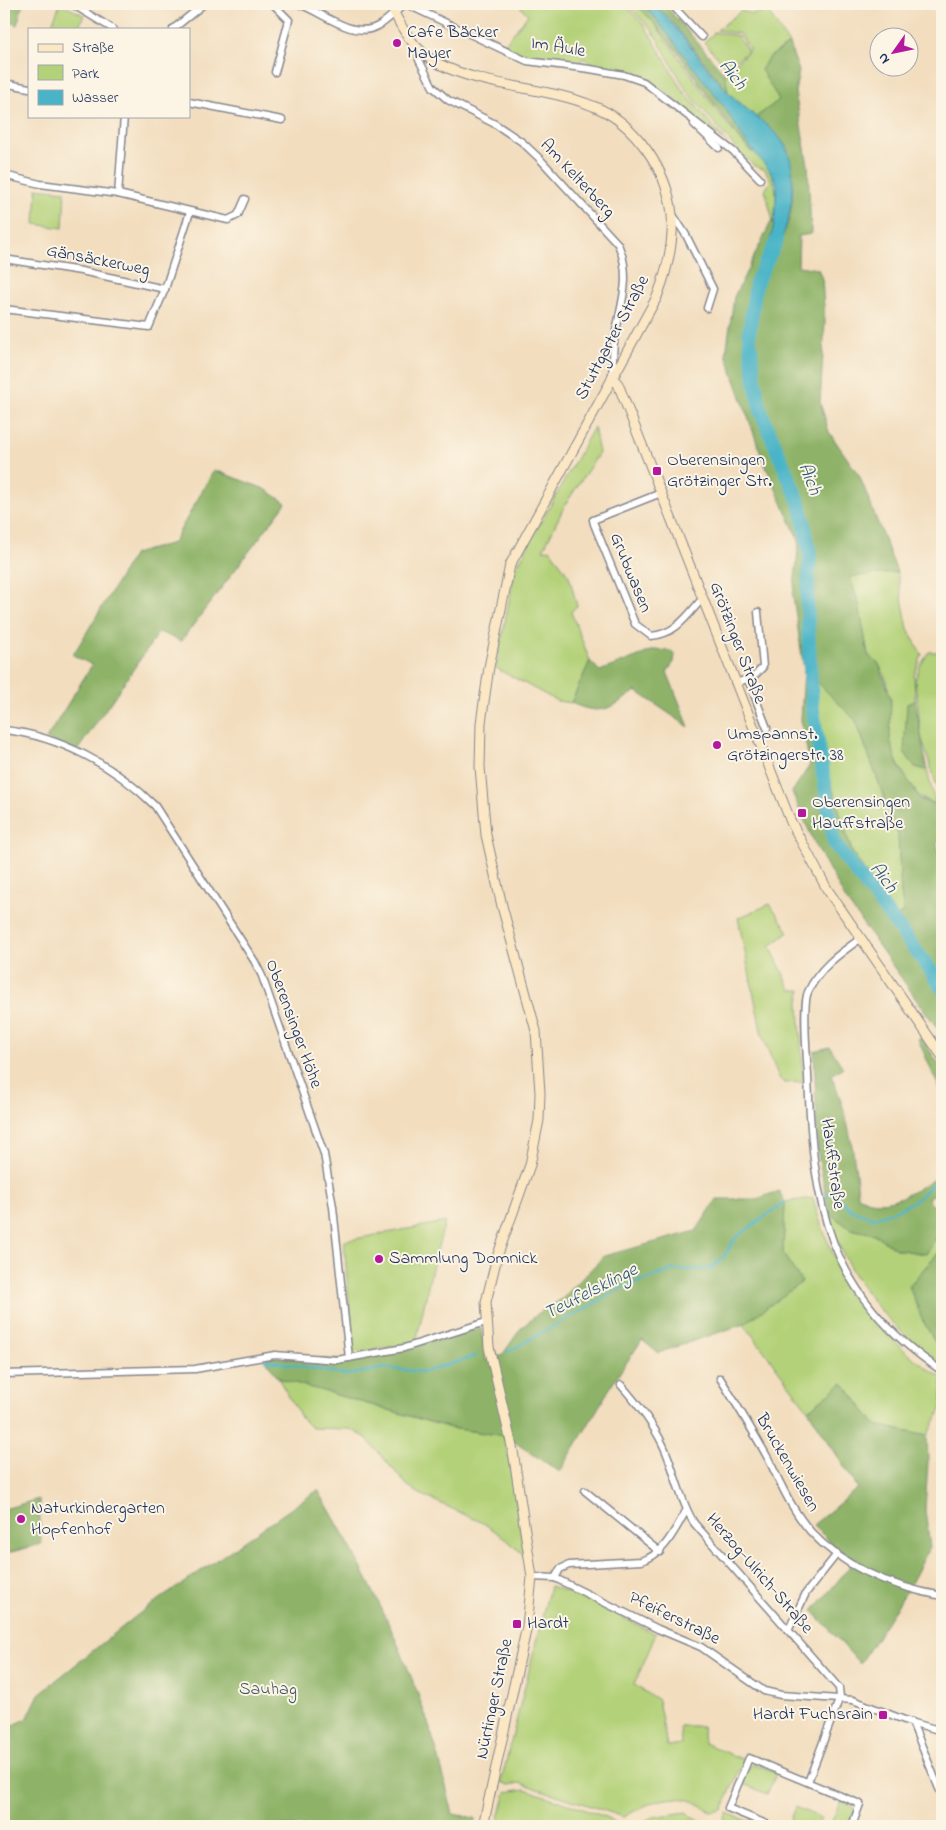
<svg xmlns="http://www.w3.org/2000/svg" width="946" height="1830" font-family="'Indie Flower',sans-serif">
<rect width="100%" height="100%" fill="#fcf5e5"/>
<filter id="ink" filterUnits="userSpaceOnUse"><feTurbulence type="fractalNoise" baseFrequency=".02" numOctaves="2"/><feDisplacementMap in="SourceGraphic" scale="10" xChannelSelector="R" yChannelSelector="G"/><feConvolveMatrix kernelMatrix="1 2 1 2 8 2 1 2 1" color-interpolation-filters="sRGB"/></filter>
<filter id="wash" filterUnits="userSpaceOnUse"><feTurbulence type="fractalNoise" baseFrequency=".0096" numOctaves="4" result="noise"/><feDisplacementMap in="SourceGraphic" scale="20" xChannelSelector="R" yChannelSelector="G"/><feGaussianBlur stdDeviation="1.12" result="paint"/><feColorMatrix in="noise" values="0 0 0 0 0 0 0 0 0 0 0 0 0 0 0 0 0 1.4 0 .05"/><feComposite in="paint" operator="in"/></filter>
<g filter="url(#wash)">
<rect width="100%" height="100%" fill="#f2ddbe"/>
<!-- green -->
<g fill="#b3d178" stroke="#67806b">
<polygon points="60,4 84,15 78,29 50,29"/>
<polygon points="518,4 624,4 645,26 683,91 727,143 665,91 636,74 598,67 583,58 579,64 531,59 503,46 528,15"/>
<path d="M 627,4 L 636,4 L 649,16 L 726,123 L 751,152 L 754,152 C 781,178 776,189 774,225 L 765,190 L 771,181 L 765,170 L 753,165 L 739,152 L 687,91 L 652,30 Z"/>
<polygon points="767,10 789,44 768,58 780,100 756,117 728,92 725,74 750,50 740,34 717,30 741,11 753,14"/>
<polygon points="715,32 738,36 748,51 727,68 704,42"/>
<polygon points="37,188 65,191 63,228 35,224"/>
<polygon points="594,427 599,453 565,505 543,550 550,549 569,576 577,606 571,612 590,661 571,703 557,701 496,668 515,569"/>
<path d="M 897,572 L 908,629 L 922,655 L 914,675 L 915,701 L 907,704 L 915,767 L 927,770 L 935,803 C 917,798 918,795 907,779 C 899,767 893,755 890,741 C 885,710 899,678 868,655 L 859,604 L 849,576 Z"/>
<polygon points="929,652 942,652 942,803 921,736 915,680 920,666"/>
<polygon points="814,679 856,721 898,835 901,893 904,912 894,918 852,852 827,771"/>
<polygon points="770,904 789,932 770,946 791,990 801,990 799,1003 803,1082 784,1083 779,1078 762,1035 738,918"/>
<path d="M 813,1198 C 833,1273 875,1337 942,1378 L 942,1408 L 927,1436 L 876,1425 L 843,1383 L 808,1410 L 744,1324 L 801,1282 L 783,1254 L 785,1202 Z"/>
<path d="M 829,1213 L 851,1229 L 874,1234 L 896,1249 L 925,1254 L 942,1228 L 942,1248 L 909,1286 L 922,1319 L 942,1354 L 942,1365 C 889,1327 844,1278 829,1213 Z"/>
<polygon points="445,1222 432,1268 416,1343 353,1353 344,1241"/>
<polygon points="278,1378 451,1428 505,1436 525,1556 506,1539 485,1524 418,1493 407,1485 365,1437 350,1429 312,1428 302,1419"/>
<path d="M 550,1586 L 584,1598 L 656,1634 L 634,1685 L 658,1700 L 667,1746 L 681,1744 L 680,1726 L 702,1726 L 704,1743 L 744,1760 L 722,1810 L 711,1812 C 681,1788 655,1799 624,1817 L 520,1783 L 509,1785 L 501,1782 Z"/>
<polygon points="754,1764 777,1772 767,1794 741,1783 747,1769"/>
<polygon points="525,1789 609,1818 620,1826 497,1826 506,1792"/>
<polygon points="841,1800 853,1807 854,1812 848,1826 832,1821"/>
<polygon points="795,1807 821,1818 818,1826 787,1826"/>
<polygon points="686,1812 706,1826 646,1826 642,1822 653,1817"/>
<polygon points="727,1813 760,1826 721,1826"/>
</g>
<!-- forest -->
<g fill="#8eb368" stroke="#547163" fill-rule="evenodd">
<polygon points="4,4 23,4 17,25 4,20"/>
<path d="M 636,4 L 641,4 L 654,16 L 723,105 L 754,152 L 751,152 C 710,105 681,47 636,4 Z"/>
<polygon points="654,4 664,4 725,74 728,92 671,20"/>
<path d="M 789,44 L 799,71 L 795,92 L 808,165 L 811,234 L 799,236 L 798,266 L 818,269 L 822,279 L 825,322 L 820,402 L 829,432 L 860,477 L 897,572 L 850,577 L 859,604 L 868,655 L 879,664 L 891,699 L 890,739 L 897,763 L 920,799 L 942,807 L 942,838 L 937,843 L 942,881 L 942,1035 L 846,900 L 815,844 L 792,792 L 810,765 L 801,720 L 804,670 L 793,596 L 799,541 L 763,460 L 726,354 L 734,297 L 772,220 L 774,225 L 766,255 C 773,246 781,237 786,227 C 795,208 795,161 784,144 C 777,133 766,126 756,117 L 779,100 L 761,70 L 768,58 ZM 814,679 L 856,721 L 898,835 L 901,893 L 904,912 L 894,918 L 852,852 L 827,771 Z"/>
<polygon points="214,470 265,489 286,503 181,641 159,632 77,751 46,739 92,665 73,655 134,554 173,543"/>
<path d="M 654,650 L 671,651 L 675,654 L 674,662 L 667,672 L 689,727 L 636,691 C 611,708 602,717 571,703 L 590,661 L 600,671 Z"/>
<polygon points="915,701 927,770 915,767 904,752 907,704"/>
<polygon points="921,1037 942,1069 942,1095 918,1039"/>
<path d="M 830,1047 L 843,1068 L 831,1075 C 848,1113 855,1155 858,1196 C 887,1213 917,1189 942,1174 L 942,1188 L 928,1198 C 945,1229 946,1223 926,1254 L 896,1249 L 874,1234 L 851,1229 L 829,1213 L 818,1154 L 814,1051 Z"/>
<polygon points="779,1191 785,1202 783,1254 802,1282 744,1324 658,1353 642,1340 616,1378 560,1472 505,1436 451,1428 278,1378 266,1360 266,1357 349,1360 481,1328 486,1361 503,1354 521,1328 540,1312 562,1299 604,1256 696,1231 717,1199 756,1199"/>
<polygon points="942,1248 942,1354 922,1319 909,1286"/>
<polygon points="843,1383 876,1425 927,1436 928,1462 925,1510 930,1547 908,1589 860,1664 813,1611 855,1560 832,1544 813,1525 858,1488 808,1410"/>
<path d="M 318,1490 C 363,1566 404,1648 431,1732 C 440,1759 446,1787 453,1814 L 475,1818 L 475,1826 L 4,1826 L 4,1729 L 27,1719 L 39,1694 L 140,1613 Z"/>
<polygon points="39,1499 41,1544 4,1554 4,1509"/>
</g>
<!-- water -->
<path fill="#49b4c7" stroke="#327292" d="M 641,4 L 654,4 C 681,30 701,63 727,91 C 742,108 763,120 778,136 C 801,160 793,210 782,238 C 780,245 774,251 769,257 L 766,255 L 774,225 L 777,185 L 773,175 L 746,142 L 723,105 L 700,76 L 654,16 Z"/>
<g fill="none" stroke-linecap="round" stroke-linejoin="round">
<!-- stream -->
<g stroke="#49b4c7" stroke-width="2.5">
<path d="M 826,1193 L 836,1196 L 850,1209 L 874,1218 C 887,1214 912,1205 921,1195 C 928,1187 934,1183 942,1177"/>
<polyline points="507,1352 624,1287 673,1270 710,1269 724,1257 735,1238 785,1202"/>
<polyline points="266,1360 347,1375 386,1368 424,1372 476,1356"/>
</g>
<!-- river -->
<polyline stroke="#49b4c7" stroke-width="14" points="777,240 756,283 749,334 755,382 761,412 801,507 810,554 807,604 812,704 834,843 932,972 942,988"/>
</g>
</g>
<g filter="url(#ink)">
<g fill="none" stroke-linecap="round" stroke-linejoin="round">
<!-- minor casing -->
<g stroke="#86868e" stroke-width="9">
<g id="minor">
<polyline points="72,4 113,29"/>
<polyline points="273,4 289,20 275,72"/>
<path d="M 299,4 C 322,12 353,40 378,26 C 389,20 396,10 406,4"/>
<polyline points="406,4 527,61 590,69 624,75 644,82 733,151 760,179"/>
<polyline points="671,4 702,37"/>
<polyline points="173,29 204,4"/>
<path d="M 419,49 L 419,60 L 433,87 L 448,100 L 495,124 L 522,142 L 540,159 L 618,244 C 633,278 620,306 614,341 C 613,353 613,365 612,376"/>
<polyline points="4,83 29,88"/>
<polyline points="189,102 282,120"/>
<polyline points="694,124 719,148"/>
<polyline points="4,175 40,184 118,194 228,220 238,215 245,199"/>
<polyline points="118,194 124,116"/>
<polyline points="673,215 686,235 713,289 707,308"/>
<polyline points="4,259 81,271 165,289 190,212"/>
<polyline points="4,309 149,327 165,289"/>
<path d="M 661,493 L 593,520 L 594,524 L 635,624 L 651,636 C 676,634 687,616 702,599"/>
<polyline points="748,679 755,675 763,667 758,612"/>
<polyline points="735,683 748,679 767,728"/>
<path d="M 4,730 C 60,736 115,766 155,806 L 255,962 L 262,976 L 324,1154 L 333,1207 L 349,1358"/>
<path d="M 860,939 C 839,954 819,968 808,992 C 802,1005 807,1058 808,1075 C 813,1205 826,1293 942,1371"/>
<polyline points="4,1374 195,1369 275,1355 337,1360 404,1348 486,1322"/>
<path d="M 720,1378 C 737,1405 754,1433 769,1460 C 781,1485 793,1512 811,1532 C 845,1569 894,1587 942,1596"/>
<path d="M 621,1385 C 637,1403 652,1422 663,1445 C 675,1470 679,1499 694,1523 L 839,1688 L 840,1697 L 808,1782"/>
<polyline points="585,1491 660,1552"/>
<polyline points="532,1577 555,1578 658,1629 701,1647 764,1691 781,1695 853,1700 907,1721 942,1731"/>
<path d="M 555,1578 L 560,1569 L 569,1565 L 641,1561 C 665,1554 674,1531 686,1511"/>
<polyline points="788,1631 806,1593 837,1554"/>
<polyline points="912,1722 942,1796"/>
<polyline points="771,1826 728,1808 749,1758 860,1804 852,1826"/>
</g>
</g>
<!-- secondary casing -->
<g stroke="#86868e" stroke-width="11">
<g id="secondary">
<path d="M 390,4 C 401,28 414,51 439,64 C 487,88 544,86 593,106 C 635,122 668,171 672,215 C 674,243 667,271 657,297 L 510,565 L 489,667 L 481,723 L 480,767 L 486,835 L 502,906 L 536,1031 L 540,1093 L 539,1120 L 530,1165 L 497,1257 L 486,1302 L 489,1347 L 513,1451 L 532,1577 L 527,1626 L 483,1826"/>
<polyline points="612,377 618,384 791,822 827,889 942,1056"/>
</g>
</g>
<!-- minor -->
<use href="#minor" stroke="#fff" stroke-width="6"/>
<!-- secondary -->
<use href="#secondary" stroke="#fbe7c3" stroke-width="9"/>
</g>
</g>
<!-- markers -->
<g fill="#b5179e" stroke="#fcf5e5" stroke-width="2">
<circle cx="397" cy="43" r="5"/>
<rect x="652" y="466" width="10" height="10" rx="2.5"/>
<circle cx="717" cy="745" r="5"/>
<rect x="797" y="808" width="10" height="10" rx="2.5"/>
<circle cx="379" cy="1259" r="5"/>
<circle cx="21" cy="1519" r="5"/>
<rect x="512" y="1619" width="10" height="10" rx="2.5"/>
<rect x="878" y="1710" width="10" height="10" rx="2.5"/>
</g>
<g text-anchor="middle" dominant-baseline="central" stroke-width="4" stroke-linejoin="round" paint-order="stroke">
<!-- poi labels -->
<g font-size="18" fill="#1b2f5e" stroke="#fcf5e5" text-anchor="start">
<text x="407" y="33">Cafe Bäcker<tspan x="407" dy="21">Mayer</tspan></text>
<text x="667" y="461">Oberensingen<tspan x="667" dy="21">Grötzinger Str.</tspan></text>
<text x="727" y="735">Umspannst.<tspan x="727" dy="21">Grötzingerstr. 38</tspan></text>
<text x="812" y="803">Oberensingen<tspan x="812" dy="21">Hauffstraße</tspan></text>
<text x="389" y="1259">Sammlung Domnick</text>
<text x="31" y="1509">Naturkindergarten<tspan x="31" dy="21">Hopfenhof</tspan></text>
<text x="527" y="1624">Hardt</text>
<text x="873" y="1715" text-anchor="end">Hardt Fuchsrain</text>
</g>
<!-- street labels -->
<g font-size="18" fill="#1b2f5e" stroke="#fcf5e5">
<text transform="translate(558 48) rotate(9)">Im Äule</text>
<text transform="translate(577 179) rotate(47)">Am Kelterberg</text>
<text transform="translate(98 261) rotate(11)">Gänsäckerweg</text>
<text transform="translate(613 338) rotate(-62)">Stuttgarter Straße</text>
<text transform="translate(630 573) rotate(68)">Grubwasen</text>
<text transform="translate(737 643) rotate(69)">Grötzinger Straße</text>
<text transform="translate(293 1024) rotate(70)">Oberensinger Höhe</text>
<text transform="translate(832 1164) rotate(82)">Hauffstraße</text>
<text transform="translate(787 1463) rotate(60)">Bruckenwiesen</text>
<text transform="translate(759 1574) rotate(49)">Herzog-Ulrich-Straße</text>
<text transform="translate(674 1619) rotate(26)">Pfeiferstraße</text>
<text transform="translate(495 1699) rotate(-78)">Nürtinger Straße</text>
</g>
<!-- park labels -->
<g font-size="18" fill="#415864" stroke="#fcf5e5">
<text x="268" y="1690">Sauhag</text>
</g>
<!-- water labels -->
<g font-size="19" font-style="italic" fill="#29577e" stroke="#fcf5e5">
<text transform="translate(732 75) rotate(52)">Aich</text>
<text transform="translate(809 479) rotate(68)">Aich</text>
<text transform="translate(883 878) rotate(53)">Aich</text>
<text transform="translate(591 1292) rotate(-27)">Teufelsklinge</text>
</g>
</g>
<!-- margin -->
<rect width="946" height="1830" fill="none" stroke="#fcf5e5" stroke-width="20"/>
<!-- legend -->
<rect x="28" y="28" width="162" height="90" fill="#fcf5e5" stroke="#a2a6af"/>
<rect x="38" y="44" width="25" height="8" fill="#fbe7c3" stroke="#a2a6af"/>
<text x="72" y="52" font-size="15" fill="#1b2f5e">Straße</text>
<rect x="38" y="65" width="25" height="15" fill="#b3d178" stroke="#a2a6af"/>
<text x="72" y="78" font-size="15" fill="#1b2f5e">Park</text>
<rect x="38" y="90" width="25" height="15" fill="#49b4c7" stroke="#a2a6af"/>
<text x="72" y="102" font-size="15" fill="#1b2f5e">Wasser</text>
<!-- north arrow -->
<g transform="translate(894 52) rotate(237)"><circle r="24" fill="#fcf5e5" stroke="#a2a6af"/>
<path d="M0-4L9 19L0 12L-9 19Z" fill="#b5179e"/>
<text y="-8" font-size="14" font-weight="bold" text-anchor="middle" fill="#1b2f5e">N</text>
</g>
</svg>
